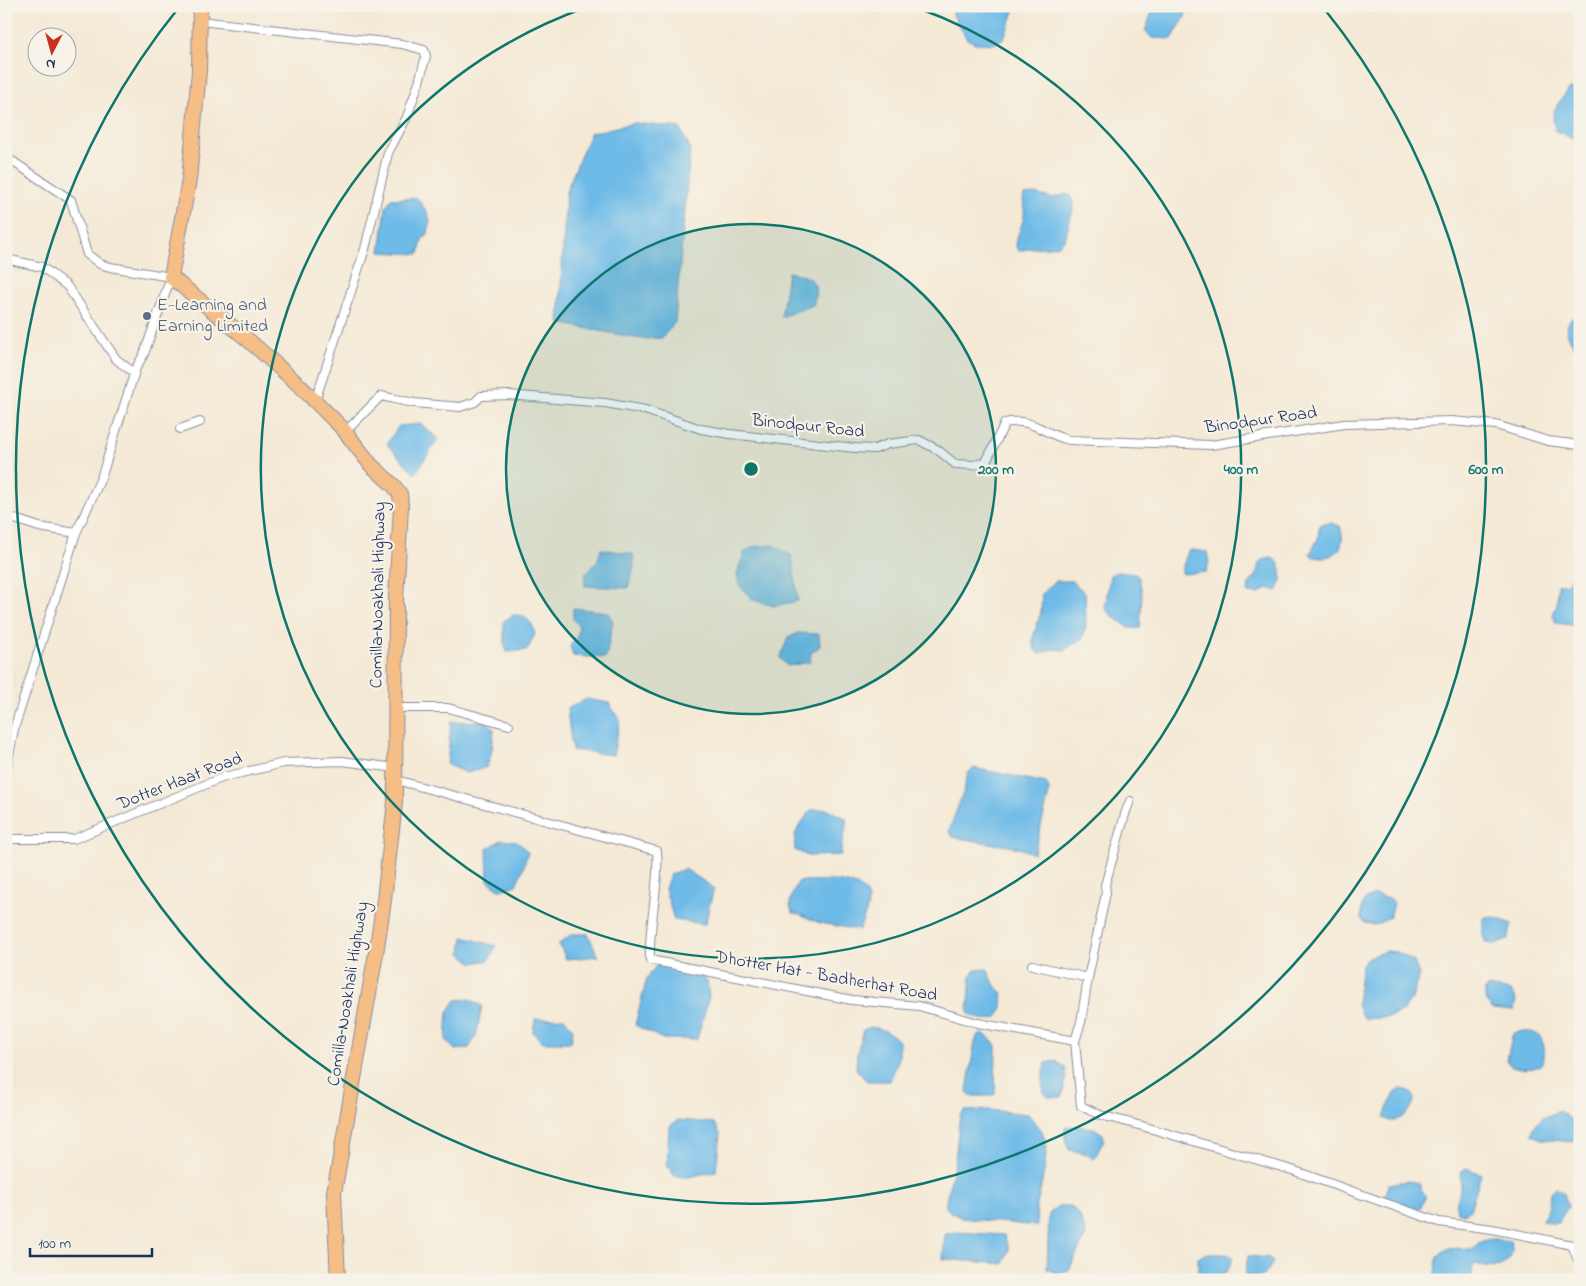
<svg xmlns="http://www.w3.org/2000/svg" width="1586" height="1286" font-family="'Indie Flower',sans-serif">
<rect width="100%" height="100%" fill="#f7f3e8"/>
<filter id="ink" filterUnits="userSpaceOnUse"><feTurbulence type="fractalNoise" baseFrequency=".02" numOctaves="2"/><feDisplacementMap in="SourceGraphic" scale="10" xChannelSelector="R" yChannelSelector="G"/><feConvolveMatrix kernelMatrix="1 2 1 2 8 2 1 2 1" color-interpolation-filters="sRGB"/></filter>
<filter id="wash" filterUnits="userSpaceOnUse"><feTurbulence type="fractalNoise" baseFrequency=".0096" numOctaves="4" result="noise"/><feDisplacementMap in="SourceGraphic" scale="20" xChannelSelector="R" yChannelSelector="G"/><feGaussianBlur stdDeviation="1.12" result="paint"/><feColorMatrix in="noise" values="0 0 0 0 0 0 0 0 0 0 0 0 0 0 0 0 0 1.4 0 .05"/><feComposite in="paint" operator="in"/></filter>
<g filter="url(#wash)">
<rect width="100%" height="100%" fill="#f4e9d5"/>
<!-- water -->
<g fill="#6ebbe8" stroke="#4475a3">
<polygon points="953,6 1016,6 1004,38 994,44 975,43 967,39 953,15"/>
<polygon points="1151,6 1186,7 1185,17 1172,39 1152,38 1145,31 1152,12"/>
<path d="M 1580,88 L 1580,139 L 1574,139 L 1556,131 C 1548,111 1558,105 1569,89 Z"/>
<polygon points="635,123 680,128 690,149 675,322 662,338 641,339 559,323 566,192 590,133"/>
<path d="M 1034,194 L 1052,198 L 1068,194 L 1071,197 L 1074,205 L 1065,239 L 1059,245 L 1050,247 L 1031,248 L 1019,251 L 1016,247 C 1016,236 1022,227 1024,216 C 1025,209 1022,203 1024,195 Z"/>
<polygon points="417,198 427,212 430,220 428,234 422,239 419,254 380,252 386,207 391,199"/>
<path d="M 788,272 C 810,277 821,279 813,305 L 781,317 Z"/>
<path d="M 1580,314 L 1580,352 L 1578,352 C 1567,339 1560,321 1580,314 Z"/>
<polygon points="421,424 438,439 415,474 387,444 399,426"/>
<path d="M 1331,523 L 1340,526 C 1347,548 1336,560 1313,557 L 1310,554 L 1318,539 L 1319,528 L 1321,524 Z"/>
<polygon points="773,545 792,556 798,601 774,606 753,600 739,585 737,574 744,553 752,547"/>
<polygon points="601,549 633,554 634,566 628,588 585,586 585,575 598,560"/>
<polygon points="1192,550 1207,552 1209,562 1206,572 1182,574 1182,569 1188,551"/>
<path d="M 1271,558 C 1284,561 1283,582 1277,591 L 1268,588 L 1257,594 L 1248,593 L 1249,584 L 1256,576 L 1259,563 L 1263,560 Z"/>
<polygon points="1580,571 1580,626 1556,623 1553,615 1557,604 1558,584 1569,584 1569,579 1573,574"/>
<path d="M 1117,572 L 1135,574 L 1139,577 L 1142,594 L 1140,628 L 1129,628 C 1122,622 1110,616 1105,608 L 1110,575 Z"/>
<polygon points="1056,581 1072,581 1085,593 1086,625 1083,638 1064,650 1052,649 1040,654 1035,650 1033,644 1033,638 1041,612 1042,593"/>
<polygon points="573,608 607,612 613,621 606,658 573,656 570,645 577,637 579,627 573,619"/>
<polygon points="513,615 524,616 532,624 535,634 527,650 507,652 504,642 504,621"/>
<polygon points="798,633 819,634 820,646 811,653 810,662 787,666 780,658 788,638"/>
<polygon points="587,699 609,703 620,721 613,755 572,750 567,709"/>
<polygon points="486,721 494,729 492,750 487,767 467,773 447,765 451,722"/>
<polygon points="974,768 1046,783 1049,789 1048,798 1034,854 1019,848 953,837 949,831 963,793 968,773"/>
<path d="M 826,809 L 846,818 C 847,831 841,842 841,855 L 808,856 L 795,850 C 792,831 801,824 811,810 Z"/>
<polygon points="501,840 517,841 528,852 523,869 516,885 501,890 488,881 487,849"/>
<polygon points="685,869 714,888 705,924 674,920 665,889 670,874"/>
<path d="M 805,881 C 821,881 871,877 868,904 C 867,912 862,922 859,930 L 820,923 L 792,912 C 787,901 793,893 798,882 Z"/>
<path d="M 1375,895 L 1390,899 L 1394,903 L 1390,917 L 1376,925 L 1365,923 L 1361,919 C 1362,905 1360,900 1375,895 Z"/>
<path d="M 1485,917 L 1494,917 L 1512,924 L 1508,939 L 1495,944 L 1486,943 C 1482,937 1481,924 1485,917 Z"/>
<polygon points="572,934 588,934 598,956 566,959 559,944"/>
<polygon points="463,937 496,946 489,960 473,963 461,953"/>
<polygon points="1386,951 1397,952 1414,962 1419,975 1412,999 1403,1011 1389,1017 1365,1019 1361,1014 1357,1004 1362,965 1369,957"/>
<polygon points="674,964 707,980 709,996 697,1039 663,1039 635,1025 647,978 657,965"/>
<path d="M 987,969 L 995,986 L 1003,993 C 1002,999 1003,1008 1000,1013 C 995,1024 974,1019 968,1013 L 971,975 L 974,970 Z"/>
<path d="M 1488,987 L 1511,991 L 1516,1000 L 1514,1011 L 1492,1009 C 1487,1002 1484,998 1485,989 Z"/>
<polygon points="470,999 482,1006 476,1036 469,1048 455,1050 446,1041 448,1012 456,1000"/>
<polygon points="564,1018 573,1029 571,1042 543,1042 533,1032 535,1019"/>
<path d="M 871,1027 C 882,1028 891,1033 899,1041 L 899,1058 L 890,1081 L 867,1081 L 856,1069 L 857,1053 L 863,1030 Z"/>
<path d="M 1523,1031 C 1527,1032 1535,1032 1538,1035 C 1545,1040 1547,1060 1540,1065 C 1532,1071 1516,1069 1509,1064 L 1507,1060 L 1512,1036 L 1514,1033 Z"/>
<polygon points="983,1033 993,1041 996,1046 995,1094 989,1096 970,1096 967,1091 974,1047 977,1036"/>
<path d="M 1056,1061 L 1065,1067 L 1066,1079 L 1062,1097 C 1057,1097 1050,1099 1046,1095 C 1040,1089 1043,1069 1046,1063 Z"/>
<path d="M 1400,1089 C 1429,1090 1406,1122 1392,1121 C 1389,1121 1387,1119 1384,1118 C 1388,1108 1391,1095 1400,1089 Z"/>
<polygon points="988,1110 1028,1114 1042,1131 1047,1146 1044,1172 1036,1209 1037,1226 962,1218 950,1212 945,1206 955,1160 960,1116 964,1111"/>
<path d="M 1559,1111 C 1571,1119 1582,1126 1573,1142 L 1541,1139 L 1532,1135 C 1533,1120 1547,1116 1559,1111 Z"/>
<polygon points="678,1120 714,1123 720,1134 716,1171 688,1177 675,1176 667,1166 669,1127"/>
<polygon points="1071,1126 1094,1128 1103,1134 1104,1140 1094,1159 1084,1153 1069,1150 1065,1138 1065,1127"/>
<polygon points="1466,1168 1481,1174 1470,1210 1464,1214 1457,1212 1456,1206 1461,1185 1460,1172"/>
<polygon points="1408,1181 1419,1183 1422,1192 1426,1196 1420,1208 1394,1203 1385,1199 1388,1184"/>
<polygon points="1555,1187 1564,1193 1568,1207 1558,1223 1551,1223 1542,1220 1549,1206 1550,1192"/>
<polygon points="1059,1206 1071,1206 1080,1216 1086,1235 1069,1270 1057,1273 1047,1269 1049,1214"/>
<polygon points="954,1232 1004,1235 1009,1250 1003,1264 943,1259 945,1234"/>
<path d="M 1495,1239 L 1510,1241 C 1513,1249 1513,1253 1508,1260 C 1499,1271 1487,1266 1474,1264 L 1469,1280 L 1435,1280 C 1434,1274 1436,1269 1436,1264 C 1440,1244 1456,1249 1472,1249 L 1482,1240 Z"/>
<polygon points="1205,1254 1227,1254 1233,1257 1228,1270 1218,1278 1204,1275 1198,1272 1198,1258"/>
<path d="M 1248,1256 L 1269,1258 L 1273,1262 C 1264,1277 1263,1279 1245,1276 Z"/>
</g>
</g>
<g filter="url(#ink)">
<g fill="none" stroke-linecap="round" stroke-linejoin="round">
<!-- minor casing -->
<g stroke="#888c9a" stroke-width="10">
<g id="minor">
<polyline points="200,21 402,44 424,50 426,56 419,82 407,117 388,153 365,249 315,401"/>
<polyline points="6,157 71,200 87,254 100,264 110,267 171,277 144,354 136,368 101,478 76,533 14,729 6,771"/>
<polyline points="6,259 42,267 67,286 116,359 134,373"/>
<polyline points="180,429 200,422"/>
<path d="M 345,432 L 381,396 L 414,403 L 460,407 L 475,402 L 481,396 L 508,395 L 605,403 L 645,410 L 701,429 L 730,434 L 855,448 L 875,449 L 888,444 L 919,440 L 938,450 L 955,464 L 973,465 L 986,462 L 1005,423 C 1033,417 1043,434 1069,440 L 1211,445 L 1344,424 L 1451,421 L 1496,425 L 1548,441 L 1580,445"/>
<polyline points="6,516 39,527 76,533"/>
<polyline points="396,708 448,708 509,725"/>
<path d="M 396,780 L 657,851 C 660,887 648,924 650,960 L 852,1000 L 919,1006 L 978,1023 L 1075,1041"/>
<polyline points="1130,801 1126,811 1105,885 1106,893 1088,978 1081,1022 1075,1041 1081,1106 1100,1115 1142,1126 1292,1170 1439,1222 1492,1229 1572,1245 1580,1265"/>
<polyline points="6,839 74,839 224,777 284,763 342,761 396,768"/>
<polyline points="1032,965 1088,978"/>
</g>
</g>
<!-- trunk casing -->
<g stroke="#888c9a" stroke-width="16">
<polyline id="trunk" points="200,6 199,71 189,180 171,277 246,338 299,385 343,429 371,465 394,486 400,494 401,506 396,599 395,802 384,900 376,953 334,1193 338,1280"/>
</g>
<!-- minor -->
<use href="#minor" stroke="#fff" stroke-width="8"/>
<!-- trunk -->
<use href="#trunk" stroke="#f6be87" stroke-width="14"/>
</g>
</g>
<!-- distance rings -->
<circle cx="751" cy="469" r="245" fill="#0f766e" fill-opacity=".12"/>
<g fill="none" stroke="#0f766e" stroke-width="2.5">
<circle cx="751" cy="469" r="245"/>
<path d="M915 7A490 490 0 1 1 587 7"/>
<path d="M1322 6A735 735 0 1 1 180 6"/>
</g>
<!-- markers -->
<circle fill="#5c6f8a" stroke="#f7f3e8" stroke-width="2" cx="147" cy="316" r="5"/>
<g text-anchor="middle" dominant-baseline="central" stroke-width="4.5" stroke-linejoin="round" paint-order="stroke">
<!-- service labels -->
<g font-size="18" fill="#4e5e75" stroke="#f7f3e8" text-anchor="start">
<text x="157" y="306">E-Learning and<tspan x="157" dy="21">Earning Limited</tspan></text>
</g>
<!-- street labels -->
<g font-size="18" fill="#1b2f5e" stroke="#f7f3e8">
<text transform="translate(1261 421) rotate(-8)">Binodpur Road</text>
<text transform="translate(808 427) rotate(6)">Binodpur Road</text>
<text transform="translate(379 595) rotate(-89)">Comilla–Noakhali Highway</text>
<text transform="translate(180 782) rotate(-21)">Dotter Haat Road</text>
<text transform="translate(826 977) rotate(10)">Dhotter Hat - Badherhat Road</text>
<text transform="translate(349 994) rotate(-81)">Comilla–Noakhali Highway</text>
</g>
</g>
<circle cx="751" cy="469" r="8" fill="#0f766e" stroke="#f7f3e8" stroke-width="2.5"/>
<g font-size="15" text-anchor="middle" font-weight="bold" fill="#0f766e" stroke="#f7f3e8" stroke-width="4.5" stroke-linejoin="round" paint-order="stroke">
<text x="996" y="474">200 m</text>
<text x="1241" y="474">400 m</text>
<text x="1486" y="474">600 m</text>
</g>
<!-- margin -->
<rect width="1586" height="1286" fill="none" stroke="#f7f3e8" stroke-width="25"/>
<!-- north arrow -->
<g transform="translate(52 52) rotate(186)"><circle r="24" fill="#f7f3e8" stroke="#9fa5b1"/>
<path d="M0-4L9 19L0 12L-9 19Z" fill="#c8321e"/>
<text y="-8" font-size="14" font-weight="bold" text-anchor="middle" fill="#1b2f5e">N</text>
</g>
<!-- scale -->
<path d="M30 1248v8h122v-8" fill="none" stroke="#1b2f5e" stroke-width="2.5"/>
<text x="38" y="1248" font-size="15" fill="#1b2f5e" stroke="#f7f3e8" stroke-width="4" paint-order="stroke">100 m</text>
</svg>
